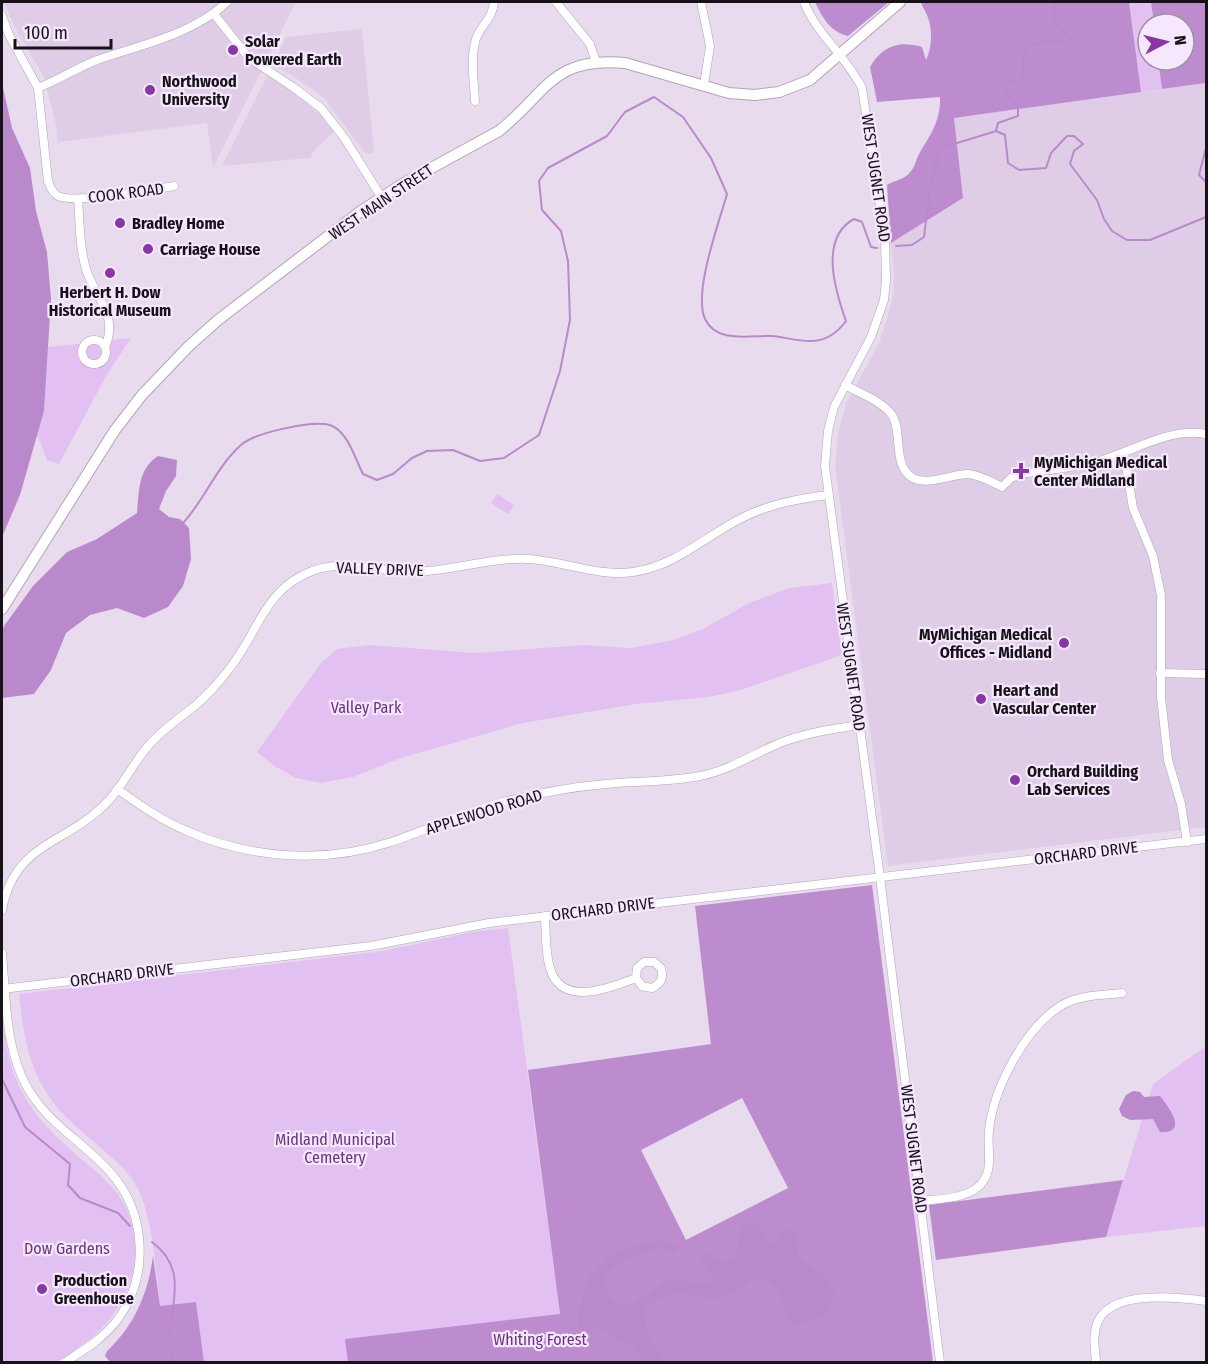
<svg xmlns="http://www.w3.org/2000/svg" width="1208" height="1364" font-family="'Fira Sans Condensed',sans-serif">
<rect width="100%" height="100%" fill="#e9dbee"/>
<!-- built -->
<g fill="#dfcde7">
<polygon points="3,2 296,2 213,168 207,123 58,142 56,125 44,77 18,33"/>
<polygon points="362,29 374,152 366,154 324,98 296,78 273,64 286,37"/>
<polygon points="267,76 299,96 321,116 334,132 316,148 310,158 222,166"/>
<polygon points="1206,83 1206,827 888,866 835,466 838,433 846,404 879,343 889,312 894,290 894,271 891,243 963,198 954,118"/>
</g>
<!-- green -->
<g fill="#e3c0f2">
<polygon points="1129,2 1151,2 1154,24 1148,24 1148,60 1158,60 1162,89 1141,92"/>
<polygon points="131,338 106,376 59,464 47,460 37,435 44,411 48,347"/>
<polygon points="497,494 514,505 508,514 491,503"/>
<polygon points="832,583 842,655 741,690 709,697 636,704 523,723 401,758 353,777 321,783 296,778 274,766 257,752 321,663 337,649 370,645 475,653 585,645 630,648 674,640 703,629 749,603 789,588"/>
<path d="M 508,928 L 560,1315 L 346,1339 L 348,1362 L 204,1362 L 196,1302 L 160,1306 C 156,1272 153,1220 138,1189 C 130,1171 109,1156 95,1143 C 84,1133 71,1123 61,1112 C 29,1075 24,1040 19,994 L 383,951 L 472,932 Z"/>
<path d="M 2,1015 C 9,1084 28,1113 80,1158 C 98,1173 116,1186 126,1208 C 150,1260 125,1317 79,1347 C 72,1352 61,1361 52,1362 C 36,1364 17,1363 2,1362 Z"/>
<polygon points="1206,1046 1206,1226 1106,1237 1153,1084"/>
</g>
<!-- forest -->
<g fill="#bc8ccf" fill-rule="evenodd">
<path d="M 815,2 L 889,2 L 848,36 C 830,32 822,17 815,2 Z"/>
<path d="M 921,2 L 1129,2 L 1141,92 L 954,118 L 963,198 L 891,243 L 887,185 C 895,180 905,180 911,171 C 915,167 916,159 919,154 C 930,135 941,121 940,97 L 877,102 L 870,67 C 882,46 899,40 922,47 L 926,60 C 932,48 933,29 927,15 C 925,10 922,7 921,2 Z"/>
<polygon points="1151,2 1206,2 1206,83 1162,89 1158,60 1184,60 1184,24 1154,24"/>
<path d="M 872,885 L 933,1362 L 348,1362 L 345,1339 L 560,1314 L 528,1070 L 711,1044 L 695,906 ZM 742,1098 L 788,1188 L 686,1240 L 641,1150 Z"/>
<polygon points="1123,1180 1106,1237 936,1260 929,1205"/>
<path d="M 153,1256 L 160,1306 L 196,1302 L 204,1362 L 110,1362 L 105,1356 L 107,1351 C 135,1325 148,1293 153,1256 Z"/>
</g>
<!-- water -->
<g fill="#b989cc">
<polygon points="2,83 12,128 30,168 36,211 47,252 51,299 44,411 20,495 2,537"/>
<path d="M 158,456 L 177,460 L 176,476 L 166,491 L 159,509 L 169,517 L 180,519 L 189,528 L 191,559 L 183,586 L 168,607 L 144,618 L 117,608 L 90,615 L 66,633 L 51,670 L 34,694 L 2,698 L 2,631 L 4,626 L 33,586 L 67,552 L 97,539 L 137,513 C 139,491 138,469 158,456 Z"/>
<path d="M 1133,1091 L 1140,1092 L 1144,1097 L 1160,1096 C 1168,1106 1190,1134 1160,1132 L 1153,1119 L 1130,1120 L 1122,1116 L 1119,1109 L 1126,1095 Z"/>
<path d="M 749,1223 L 758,1224 L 769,1245 C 776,1243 781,1235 785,1229 L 792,1229 L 799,1240 L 797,1253 C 808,1272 845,1277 830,1307 C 824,1320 806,1323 793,1324 C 781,1313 784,1291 768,1283 C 764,1280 757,1280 753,1279 L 736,1291 L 716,1299 L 680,1293 L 658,1298 L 643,1310 L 648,1335 L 664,1362 L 645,1362 L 634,1347 L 598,1327 L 587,1331 L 579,1329 L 577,1317 L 590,1277 L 614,1253 L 658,1240 L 678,1246 L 676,1253 L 656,1248 L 625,1259 L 603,1276 L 611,1301 L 630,1306 L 670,1278 L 706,1285 L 714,1280 L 700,1258 L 706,1253 L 723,1262 L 735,1257 L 741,1230 Z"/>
</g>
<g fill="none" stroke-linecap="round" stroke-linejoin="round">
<!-- stream -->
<g stroke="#b989cc" stroke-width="2">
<path d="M 996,131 L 998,123 L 1018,116 L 1018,106 L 1007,96 L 1003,86 L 1010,82 L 1021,81 L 1025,74 C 1015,41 1043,38 1068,43 L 1071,38 C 1057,29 1050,19 1055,2"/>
<polyline points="1206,148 1199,175 1206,182"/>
<polyline points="896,246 912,245 924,237 931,180 941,148 996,131 1005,135 1008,163 1019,170 1046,168 1051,153 1067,136 1074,136 1083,144 1074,151 1070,164 1097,200 1104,219 1112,231 1127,240 1150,240 1206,217"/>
<path d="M 183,523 C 204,501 216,467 241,445 C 254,433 312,420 330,425 C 348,431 355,459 363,474 L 377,480 L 393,474 L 412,458 L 427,451 L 453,450 L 480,461 L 504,458 L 539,435 L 560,371 L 570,320 L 568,261 L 561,231 L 542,210 L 539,181 L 548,168 L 607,136 L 625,112 L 654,97 L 683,117 L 711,158 L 727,194 C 719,223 693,292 705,319 C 717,344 750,335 772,336 C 785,337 799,342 813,341 C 828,340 838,332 846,321 C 835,290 819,238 854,219 L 862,222 L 871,247 L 877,248"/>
<polyline points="2,1079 25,1127 70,1164 68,1185 80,1198 118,1213 130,1226"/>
<path d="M 152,1242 C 190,1270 169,1305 170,1344 C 171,1350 173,1357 173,1362"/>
</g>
<!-- street casing -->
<g stroke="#b1a4b7" stroke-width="9">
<g id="street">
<polyline points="556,2 590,44 596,62"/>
<polyline points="701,2 710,46 704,85"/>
<path d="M 804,2 C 817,35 846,56 862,88 L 885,239 L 886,280 L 884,300 L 871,337 L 834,407 L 828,431 L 825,466 L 880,877 L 940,1362"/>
<polyline points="214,14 249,58 293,87 321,108 345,139 382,198"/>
<path d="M 2,16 L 9,35 L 38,88 L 48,181 C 50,186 52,193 58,196 C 75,204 152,190 174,186"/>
<path d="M 38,88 C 58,80 77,68 97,60 C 140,45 194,34 227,2"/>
<path d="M 475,101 C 474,82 470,58 476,39 C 481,25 493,18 494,2"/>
<path d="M 78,199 C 80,222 79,246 86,269 C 95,298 119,315 105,347"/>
<circle cx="94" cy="352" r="12"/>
<path d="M 845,385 C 859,393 882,401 892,415 C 903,432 892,467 913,478 C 929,486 952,474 968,474 C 980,475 992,482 1002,487 L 1011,478 L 1021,474 C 1047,470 1074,468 1099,461 C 1134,451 1169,427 1206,434"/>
<polyline points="1124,453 1133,508 1153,556 1161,595"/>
<polyline points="1161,600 1161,697 1168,760 1181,804 1187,842"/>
<polyline points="1160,673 1206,674"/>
<path d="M 117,789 C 140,805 162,821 187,831 C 251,859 325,864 391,842 C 430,829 467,811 507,801 C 539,793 572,787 605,784 C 637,781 669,782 700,776 C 730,770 753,754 780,743 C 805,733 832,729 859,725"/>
<path d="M 2,910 C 15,840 69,845 110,799 C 125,782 134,762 149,745 C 162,730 179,718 195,706 C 206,696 217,685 226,673 C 258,636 262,590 312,571 C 344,559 375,571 407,572 C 448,573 487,557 528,559 C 564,561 597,577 633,572 C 674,566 701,540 736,521 C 765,505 796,499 828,495"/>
<path d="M 545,916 C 546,933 545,952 550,968 C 561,1008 610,988 636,978 L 637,968 L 644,962 L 654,962 L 661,968 C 664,978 661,984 652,988 L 642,986 L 636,978"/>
<path d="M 2,953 C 6,997 5,1048 27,1087 C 47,1123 83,1142 110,1172 C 146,1212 150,1275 118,1319 C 104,1338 84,1350 65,1362"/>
<polyline points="2,989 371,946 489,923 1206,839"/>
<path d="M 921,1201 C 940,1199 973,1199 984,1180 C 993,1167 987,1146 989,1131 C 993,1089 1026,1025 1064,1004 C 1081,995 1103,995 1122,993"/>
<path d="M 1096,1362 C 1095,1348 1092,1335 1098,1321 C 1113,1290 1178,1297 1206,1301"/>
</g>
</g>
<!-- secondary casing -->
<g stroke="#b1a4b7" stroke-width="12">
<path id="secondary" d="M 2,609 L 115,430 L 142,395 L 189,346 L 218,320 L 361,211 L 404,183 L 499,131 C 547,93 552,56 625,63 L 729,93 L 755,95 L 779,92 L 810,80 L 900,2"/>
</g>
<!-- street -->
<use href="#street" stroke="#fff" stroke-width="8"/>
<!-- secondary -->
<use href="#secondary" stroke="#fff" stroke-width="10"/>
</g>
<!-- markers -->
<g fill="#8937a6" stroke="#f6e8fc" stroke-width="2">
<circle cx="233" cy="50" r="6"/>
<circle cx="150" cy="90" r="6"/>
<circle cx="120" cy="223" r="6"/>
<circle cx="148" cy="249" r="6"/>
<circle cx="110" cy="273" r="6"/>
<path d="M1018 462h6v6h6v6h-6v6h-6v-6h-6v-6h6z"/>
<circle cx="1064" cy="643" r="6"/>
<circle cx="981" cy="699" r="6"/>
<circle cx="1015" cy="780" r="6"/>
<circle cx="42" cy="1289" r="6"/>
</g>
<g text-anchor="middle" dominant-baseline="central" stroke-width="4.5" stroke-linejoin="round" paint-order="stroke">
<!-- poi labels -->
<g font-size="16" font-weight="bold" fill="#171219" stroke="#f6e8fc" text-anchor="start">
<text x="245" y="41">Solar<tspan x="245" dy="18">Powered Earth</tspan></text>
<text x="162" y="81">Northwood<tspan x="162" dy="18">University</tspan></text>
<text x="132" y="223">Bradley Home</text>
<text x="160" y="249">Carriage House</text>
<text x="110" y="292" text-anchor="middle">Herbert H. Dow<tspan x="110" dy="18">Historical Museum</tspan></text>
<text x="1034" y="462">MyMichigan Medical<tspan x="1034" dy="18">Center Midland</tspan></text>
<text x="1052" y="634" text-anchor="end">MyMichigan Medical<tspan x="1052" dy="18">Offices - Midland</tspan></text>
<text x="993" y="690">Heart and<tspan x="993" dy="18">Vascular Center</tspan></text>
<text x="1027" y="771">Orchard Building<tspan x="1027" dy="18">Lab Services</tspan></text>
<text x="54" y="1280">Production<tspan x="54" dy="18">Greenhouse</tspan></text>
</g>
<!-- street labels -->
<g font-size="16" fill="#171219" stroke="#f6e8fc">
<text transform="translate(876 178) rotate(82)">WEST SUGNET ROAD</text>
<text transform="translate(126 193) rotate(-7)">COOK ROAD</text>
<text transform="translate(381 202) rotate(-34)">WEST MAIN STREET</text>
<text transform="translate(380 569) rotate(2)">VALLEY DRIVE</text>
<text transform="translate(851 667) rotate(82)">WEST SUGNET ROAD</text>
<text transform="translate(484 812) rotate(-17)">APPLEWOOD ROAD</text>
<text transform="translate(1086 853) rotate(-7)">ORCHARD DRIVE</text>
<text transform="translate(603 909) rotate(-7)">ORCHARD DRIVE</text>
<text transform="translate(122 975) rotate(-7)">ORCHARD DRIVE</text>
<text transform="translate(914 1149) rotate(83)">WEST SUGNET ROAD</text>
</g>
<!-- park labels -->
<g font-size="16" fill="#6c3182" stroke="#f6e8fc">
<text x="366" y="707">Valley Park</text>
<text x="335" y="1139">Midland Municipal<tspan x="335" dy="18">Cemetery</tspan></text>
<text x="67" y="1248">Dow Gardens</text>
<text x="540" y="1339">Whiting Forest</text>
</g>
</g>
<!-- border -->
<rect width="1208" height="1364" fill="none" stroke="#171219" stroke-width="6"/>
<!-- north arrow -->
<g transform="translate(1166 42) rotate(83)"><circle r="28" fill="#f6e8fc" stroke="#9d92a1" stroke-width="1.5"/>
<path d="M0-4.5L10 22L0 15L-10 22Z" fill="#8937a6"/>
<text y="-9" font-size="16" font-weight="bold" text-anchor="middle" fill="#171219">N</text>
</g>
<!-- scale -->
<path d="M15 39v9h96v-9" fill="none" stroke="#171219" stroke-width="3"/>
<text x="24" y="39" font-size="18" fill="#171219" stroke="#f6e8fc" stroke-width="4.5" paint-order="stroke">100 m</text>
</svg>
